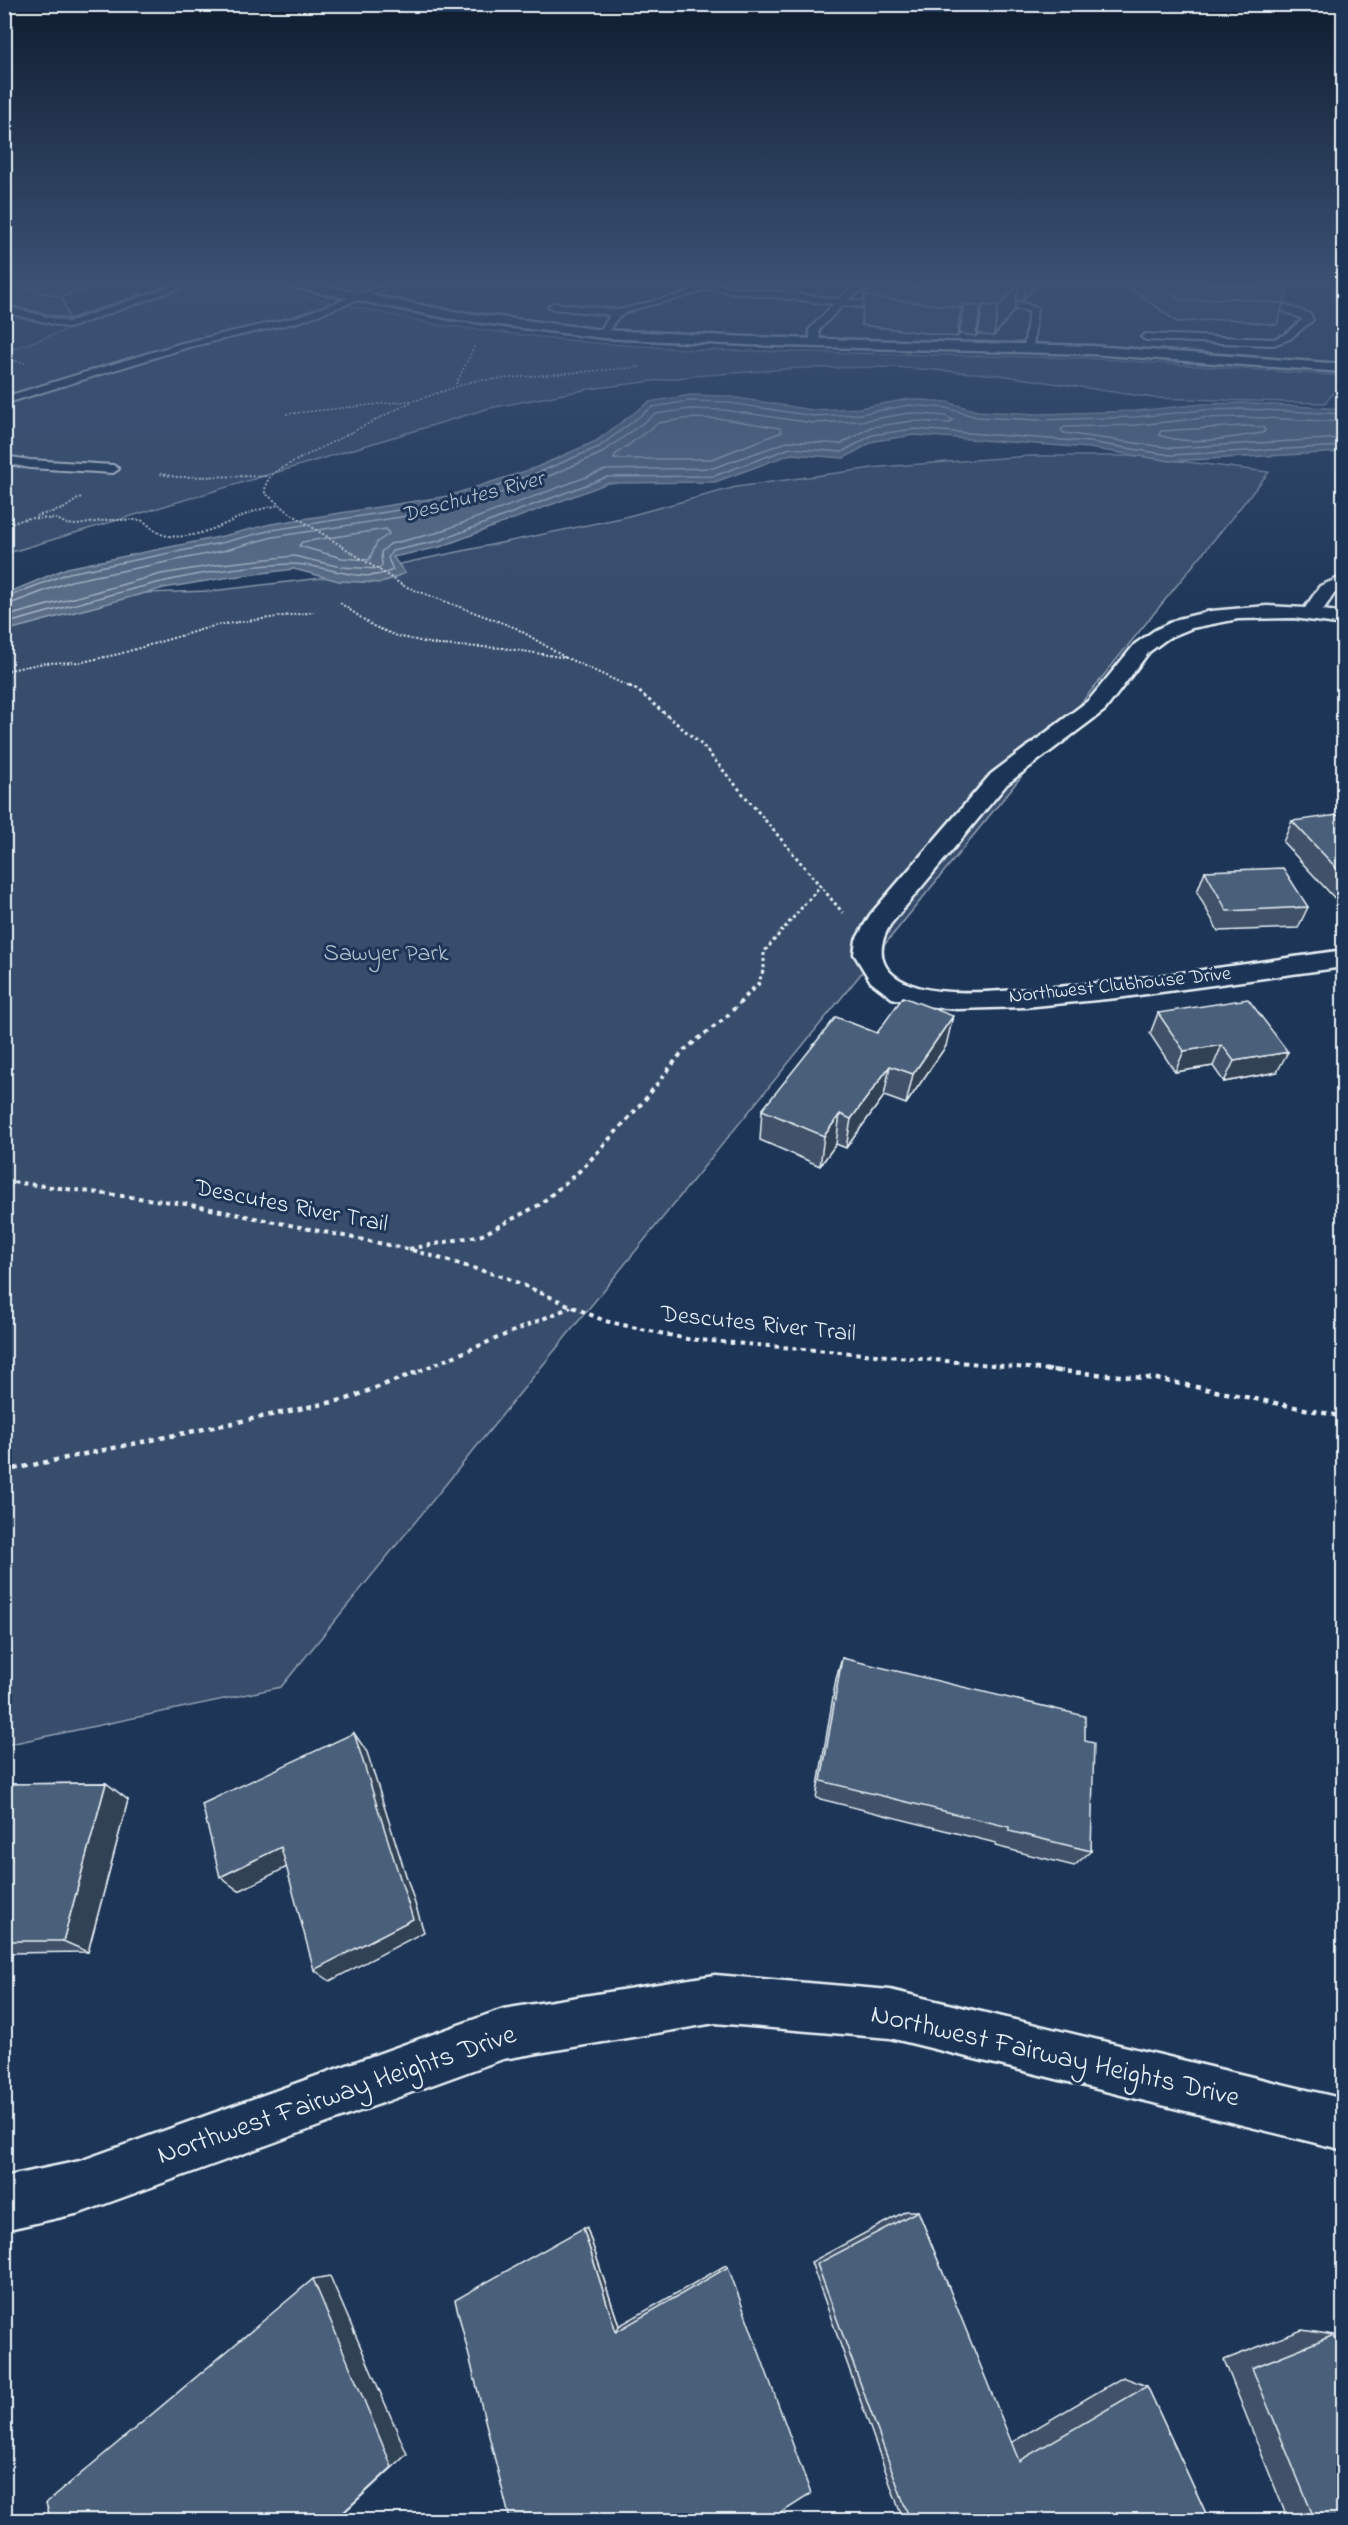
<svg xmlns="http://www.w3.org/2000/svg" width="1348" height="2525" font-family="'Indie Flower',sans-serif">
<rect width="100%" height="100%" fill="#1d3557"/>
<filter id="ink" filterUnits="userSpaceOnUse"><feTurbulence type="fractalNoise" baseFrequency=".0167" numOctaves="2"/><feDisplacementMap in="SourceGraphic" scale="12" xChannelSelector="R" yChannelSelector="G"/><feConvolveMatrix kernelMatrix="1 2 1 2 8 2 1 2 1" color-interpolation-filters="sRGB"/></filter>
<g filter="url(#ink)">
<!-- built -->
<g fill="#2a4162">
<polygon points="5,283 200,283 5,352"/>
<polygon points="326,283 1343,283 1343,361 1085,344 832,337 583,326 446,307"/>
</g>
<!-- green -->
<g fill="#374d6c" stroke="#909fb2" stroke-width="1.5">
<polygon points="200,283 244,283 439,325 593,343 701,350 1086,358 1343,376 1344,380 1325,403 1154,398 999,375 894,367 800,368 694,376 589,389 490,408 5,554 4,352"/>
<polygon points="1030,456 1139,456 1269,472 281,1687 5,1745 5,607 72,595 211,591 347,575 621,518 736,487 880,467"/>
</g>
<!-- water -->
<polygon fill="#5d7089" stroke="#95a4b5" stroke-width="1.5" points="690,395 725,396 812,410 859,408 909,399 947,402 977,411 1039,414 1136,411 1203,404 1243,403 1343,409 1343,452 1170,461 1089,448 915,435 874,441 844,458 791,454 715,482 608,483 440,547 393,557 405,573 381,583 339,581 294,569 224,578 164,588 5,631 5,594 67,568 219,537 271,524 448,496 535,468 596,441 649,402"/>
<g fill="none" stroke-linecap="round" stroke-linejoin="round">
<!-- shore -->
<g stroke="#b0bdcc" stroke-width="1.5">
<polygon points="691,418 723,419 780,428 782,432 712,459 614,459 615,455 658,423"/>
<polyline points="1344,422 1243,417 1204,418 1137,425 1064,427 1061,430 1064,433 1171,448 1344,438"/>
<path d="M 1243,426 L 1263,427 L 1265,430 L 1263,433 C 1231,437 1190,447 1159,435 L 1161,431 Z"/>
<polygon points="386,529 389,534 377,542 369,560 342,558 299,546 302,542"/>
<polyline points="4,598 69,573 221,543 272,530 450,502 537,473 599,447 652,407 690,401 724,402 813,416 860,414 910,405 946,408 977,417 1039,420 1136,417 1204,410 1243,409 1344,414"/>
<polyline points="4,606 71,581 222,551 273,537 452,509 540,480 602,453 655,414 691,409 724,410 813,423 861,421 910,413 945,416 953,420 950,423 913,421 871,427 841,444 790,441 713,468 605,470 436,533 390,544 381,552 382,566 379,569 341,567 294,556 222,564 161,574 4,617"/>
<path d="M 4,624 C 97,599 193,567 290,564 C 327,563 357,586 393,570 L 388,558 L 392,551 L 438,541 L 607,477 L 714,476 L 790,448 L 842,452 L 872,435 L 914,429 L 1089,442 L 1170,455 L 1344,446"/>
</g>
<!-- lane casing -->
<g stroke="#e8f1f8" stroke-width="4">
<g id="lane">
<polygon points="181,283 193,283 69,328 4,312 4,306 68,322"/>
<polygon points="390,283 402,283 302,321 189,347 4,404 4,397 182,343 296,317"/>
<path d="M 700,283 L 839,299 C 861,277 876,286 904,289 L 909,292 L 904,295 C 883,292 864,284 848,300 L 895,305 L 900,308 L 895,311 L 843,305 L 819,330 L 821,343 L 816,346 L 811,343 L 809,330 L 833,304 L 705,289 C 682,302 630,304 616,320 C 612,324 610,331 606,336 L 603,337 L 598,334 L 610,315 L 553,309 L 548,306 L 553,303 L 619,310 L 685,293 Z"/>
<polygon points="982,298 1023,303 1037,308 1033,349 1024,347 1029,311 979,303 979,299"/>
<polygon points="1251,300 1280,303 1310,314 1313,320 1290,339 1274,345 1146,340 1141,337 1146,334 1273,339 1284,335 1303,319 1278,309 1248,305 1246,303"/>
<polygon points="4,456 30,460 113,465 119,469 113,473 30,468 4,463"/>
</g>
</g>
<!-- street casing -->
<g stroke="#e8f1f8" stroke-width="5">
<g id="street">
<path d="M 1344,576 L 1344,589 L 1334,594 L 1323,610 L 1344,613 L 1344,625 L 1294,618 L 1238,619 L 1192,628 L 1168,638 L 1149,652 L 1105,710 L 1007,784 L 890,925 C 874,952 881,974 912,985 C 941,996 987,992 1017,990 C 1126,983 1235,965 1344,950 L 1344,967 L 1117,998 L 1025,1007 L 957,1009 L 924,1006 L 892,998 L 871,982 L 854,954 L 856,940 L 870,915 L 991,774 L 1089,700 L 1135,644 L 1155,630 L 1178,619 L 1211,611 L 1267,606 L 1305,608 L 1320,586 Z"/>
<polygon points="715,1975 890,1990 1344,2099 1344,2150 890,2038 715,2023 503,2059 80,2213 4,2230 4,2177 80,2161 503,2009"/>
</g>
</g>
<!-- secondary casing -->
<g stroke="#e8f1f8" stroke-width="5">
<polygon id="secondary" points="285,283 309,283 451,311 603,330 749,337 1091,346 1344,364 1344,372 1091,354 749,345 603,338 451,319 291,287"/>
</g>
<!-- path-far4 -->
<g stroke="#e8f1f8" stroke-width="1.5" stroke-dasharray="2 2" stroke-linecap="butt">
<polyline points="4,358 25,363"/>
<polyline points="456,384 475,345"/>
<polyline points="286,414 417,400 473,381 640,367"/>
<polyline points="299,459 413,401"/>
</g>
<!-- path-far3 -->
<g stroke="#e8f1f8" stroke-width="2" stroke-dasharray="2 2" stroke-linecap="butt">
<path d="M 301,458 C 284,468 265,471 265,493 L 290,513 L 404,586 L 516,628 L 566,658"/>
<polyline points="160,474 177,477 268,476"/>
<polyline points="36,516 63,509 81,497"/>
<path d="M 4,525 L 29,518 L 57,519 L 67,524 L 77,525 L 107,520 L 141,520 C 149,524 154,532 164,535 C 194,542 225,523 252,512 C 261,509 270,507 279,505"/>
<polyline points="340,603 373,626 397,636 438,645 503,648 567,658 632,688"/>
<polyline points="4,671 44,663 82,662 119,654 217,625 314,612"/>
</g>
<!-- path-far2 -->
<g stroke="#e8f1f8" stroke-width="3" stroke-dasharray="3 3" stroke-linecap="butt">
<polyline points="629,686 637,690 702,745 843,913"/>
<polyline points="758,985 764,968 764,952 821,885"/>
</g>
<!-- path-far1 -->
<g stroke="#e8f1f8" stroke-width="4" stroke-dasharray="4.5 4.5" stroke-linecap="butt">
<polyline points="4,1181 186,1204 408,1249 507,1278 605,1321 687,1339 1063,1371"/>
<polyline points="409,1249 482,1235 539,1205 583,1168 643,1102 683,1051 725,1018 759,983"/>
<polyline points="419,1371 571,1307"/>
</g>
<!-- path -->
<g stroke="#e8f1f8" stroke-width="4.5" stroke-dasharray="5 5" stroke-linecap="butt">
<polyline points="1046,1370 1157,1379 1344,1417"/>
<polyline points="4,1471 347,1399 422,1370"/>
</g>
<!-- lane -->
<use href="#lane" fill="#1d3557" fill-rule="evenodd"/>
<!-- street -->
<use href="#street" fill="#1d3557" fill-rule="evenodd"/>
<!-- secondary -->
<use href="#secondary" fill="#1d3557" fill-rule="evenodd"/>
</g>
<!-- wall -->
<g fill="#3f5169" stroke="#e8f1f8" stroke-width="1.5">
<polygon points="4,283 183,283 164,287 139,284 142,294 69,319 4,304"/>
<polygon points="898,283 1037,283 1023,301 1016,300 1014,311 994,336 978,334 976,336 959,334 957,337 861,325 864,296 901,285 898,284"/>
<polygon points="1124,283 1289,283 1277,325 1228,319 1177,322"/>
<polygon points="1292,821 1344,821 1344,904 1340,904 1283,842"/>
<polygon points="1205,871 1308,907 1298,928 1218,931 1197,892"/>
<polygon points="1344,1004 1344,1016 1339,1012"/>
<polygon points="1158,1013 1277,1072 1224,1082 1213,1066 1175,1072 1150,1034"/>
<polygon points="877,1033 946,1046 906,1104 884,1096 846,1148 836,1144 820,1166 760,1140 762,1110"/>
<polygon points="842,1658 1085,1741 1091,1851 1074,1866 995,1846 996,1843 816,1798 836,1679"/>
<polygon points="106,1783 128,1800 88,1952 4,1953 4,1784"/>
<polygon points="906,2211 918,2211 1011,2443 1123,2377 1147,2386 1209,2520 903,2520 811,2262"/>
<polygon points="587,2228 619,2326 726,2265 728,2267 510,2520"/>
<polygon points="1302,2330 1334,2335 1344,2520 1288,2520 1224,2360"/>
</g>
<!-- shaded-wall -->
<g fill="#334255" stroke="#e8f1f8" stroke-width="1.5">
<polygon points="105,283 139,283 142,294 69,319 62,297"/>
<polygon points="163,283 183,283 164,287"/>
<polygon points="1019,283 1014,311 994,336 998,307"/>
<polygon points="1026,283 1037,283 1023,301"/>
<polygon points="964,305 959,334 957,337 961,308"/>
<polygon points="983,305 978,334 976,336 981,307"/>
<polygon points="953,1016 946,1046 906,1104 913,1074"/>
<polygon points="1222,1045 1213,1066 1175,1072 1184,1051"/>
<polygon points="1288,1052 1277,1072 1224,1082 1234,1061"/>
<polygon points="890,1066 884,1096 846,1148 851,1119"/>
<polygon points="840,1114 836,1144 820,1166 824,1136"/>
<polygon points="354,1733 367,1752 424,1932 330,1981 314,1970"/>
<polygon points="106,1783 128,1800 88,1952 63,1941"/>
<polygon points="281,1847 297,1862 239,1891 220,1877"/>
<polygon points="583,2228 587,2228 619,2326 616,2332"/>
<polygon points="330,2276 407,2454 336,2520 335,2520 313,2279"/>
</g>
<!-- building -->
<g fill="#495e7a" stroke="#e8f1f8" stroke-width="1.5">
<polygon points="4,283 105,283 62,297 4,284"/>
<polygon points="877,283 917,287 923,283 1019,283 998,307 983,305 981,307 964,305 961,308 864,296"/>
<polygon points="1157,283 1220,283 1287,292 1284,304 1235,298 1182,301"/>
<polygon points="1338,815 1344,821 1344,876 1292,821"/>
<polygon points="1283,868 1308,907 1227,911 1205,871"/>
<polygon points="903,997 953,1016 913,1074 890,1066 851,1119 840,1114 824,1136 762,1110 836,1017 877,1033"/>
<polygon points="1248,999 1288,1052 1234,1061 1222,1045 1184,1051 1158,1013"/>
<polygon points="842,1658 1085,1716 1085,1741 1094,1743 1091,1851 1009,1831 1009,1827 821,1781"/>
<polygon points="354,1733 413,1919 314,1970 281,1847 220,1877 202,1804"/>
<polygon points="106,1783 63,1941 4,1941 4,1784"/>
<polygon points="918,2211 1019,2461 1147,2386 1209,2520 910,2520 817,2264"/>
<polygon points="583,2228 616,2332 728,2267 811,2494 770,2520 510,2520 455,2300"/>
<polygon points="313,2279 392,2467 335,2520 51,2520 46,2503"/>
<polygon points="1334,2335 1344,2356 1344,2520 1315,2520 1252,2368"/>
</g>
</g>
<!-- sky -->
<linearGradient id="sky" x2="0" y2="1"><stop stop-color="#101d30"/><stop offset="0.44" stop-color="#3a5174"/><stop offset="1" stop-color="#3a5174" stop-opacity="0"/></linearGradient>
<rect width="1348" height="636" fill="url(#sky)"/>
<g text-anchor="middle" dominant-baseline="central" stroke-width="6" stroke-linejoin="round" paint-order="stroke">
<!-- far-street labels -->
<g font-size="20" fill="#e8f1f8" stroke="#1d3557">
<text transform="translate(1120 986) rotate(-6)">Northwest Clubhouse Drive</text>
</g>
<!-- far-water labels -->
<g font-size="22" font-style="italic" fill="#b7c4d1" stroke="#1d3557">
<text transform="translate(473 498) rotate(-15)">Deschutes River</text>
</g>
<!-- park labels -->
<g font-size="24" fill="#b3c0ce" stroke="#1d3557">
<text x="386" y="954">Sawyer Park</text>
</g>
<!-- street labels -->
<g font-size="24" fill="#e8f1f8" stroke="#1d3557">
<text transform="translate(291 1207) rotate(11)">Descutes River Trail</text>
<text transform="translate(758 1325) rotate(6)">Descutes River Trail</text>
</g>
<!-- near-street labels -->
<g font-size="28" fill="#e8f1f8" stroke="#1d3557">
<text transform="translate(1055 2057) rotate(13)">Northwest Fairway Heights Drive</text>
<text transform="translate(337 2096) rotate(-19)">Northwest Fairway Heights Drive</text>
</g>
</g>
<!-- margin -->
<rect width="1348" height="2525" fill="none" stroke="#1d3557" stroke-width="24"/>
<rect x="12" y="12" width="1324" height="2501" fill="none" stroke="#e8f1f8" stroke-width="2" filter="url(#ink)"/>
</svg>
